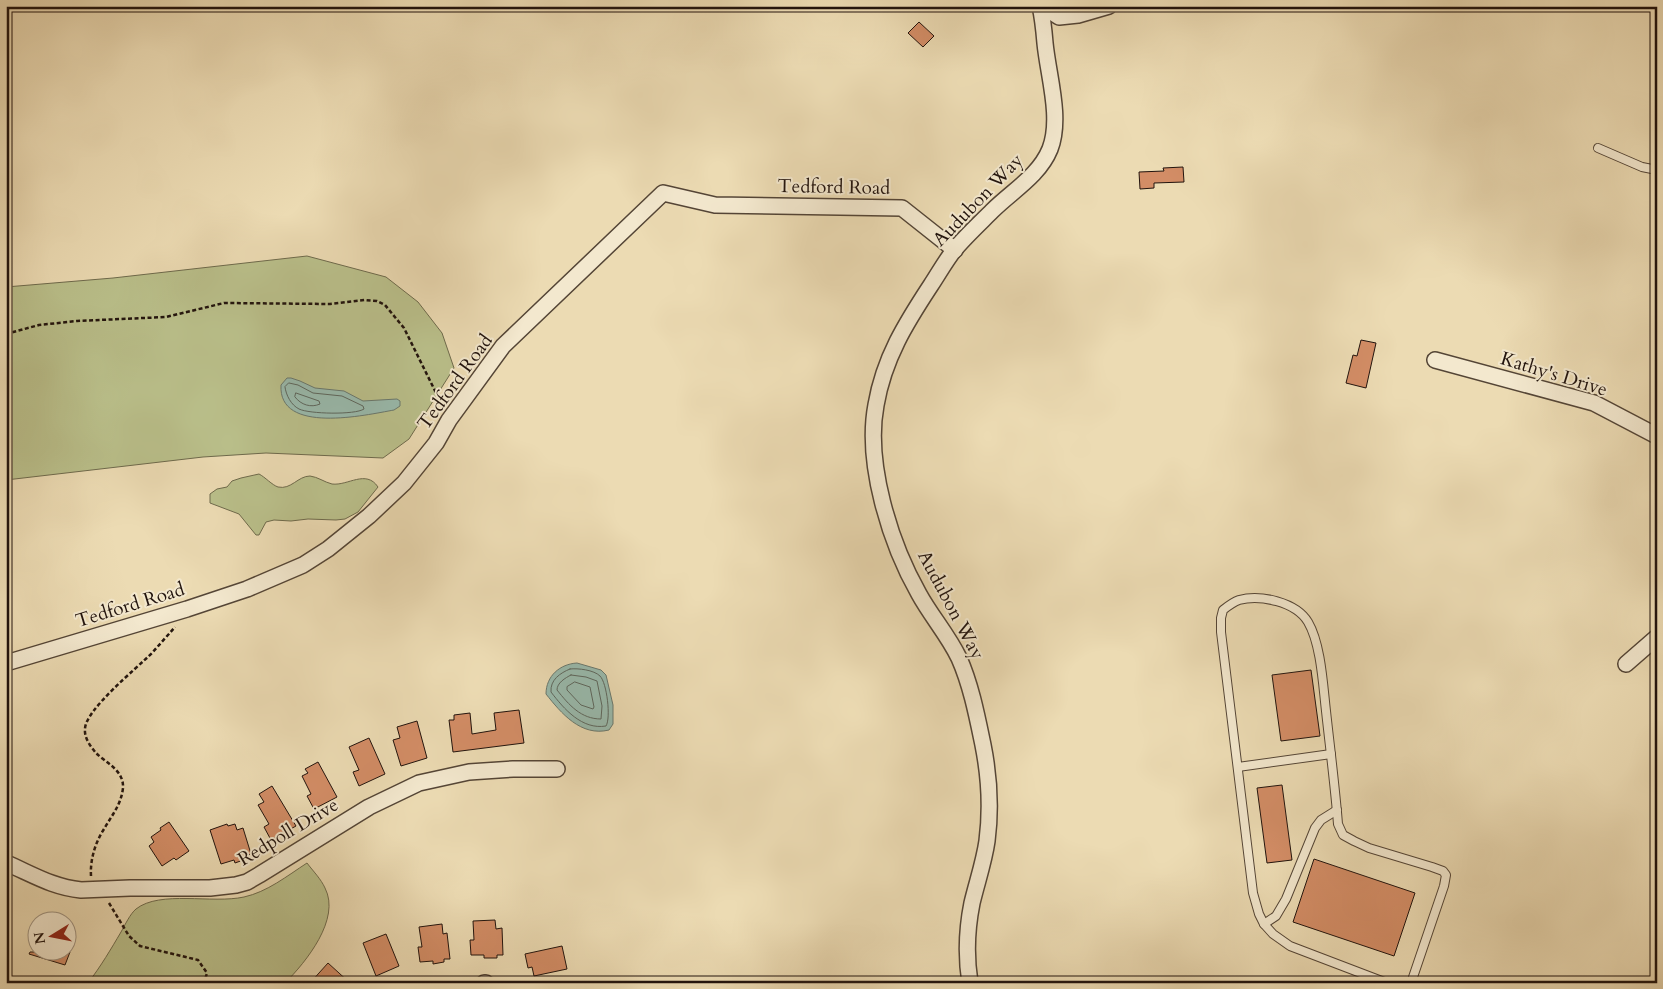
<svg xmlns="http://www.w3.org/2000/svg" width="1663" height="989" font-family="Cardo,serif">
<rect width="100%" height="100%" fill="#ecdbb3"/>
<filter id="stains"><feTurbulence type="fractalNoise" baseFrequency=".004" numOctaves="4"/><feColorMatrix values="0 0 0 0 .2 0 0 0 0 .09 0 0 0 0 .02 0 0 0 .5 -.17"/></filter>
<radialGradient id="worn" r=".72"><stop offset=".6" stop-color="#630" stop-opacity="0"/><stop offset="1" stop-color="#630" stop-opacity=".3"/></radialGradient>
<!-- green -->
<g fill="#bac08b" stroke="#6e6a4c">
<polygon points="307,256 386,277 418,302 442,333 454,368 409,439 383,458 266,453 203,457 6,480 6,287 113,278"/>
<path d="M 259,474 C 265,477 272,485 278,487 C 291,490 298,476 310,476 C 318,477 324,482 332,484 C 348,486 366,469 378,487 L 358,512 L 345,519 L 336,520 L 308,519 L 291,521 L 274,520 L 266,522 L 259,535 L 256,535 L 239,514 L 210,503 L 210,494 L 217,489 L 227,487 L 232,481 L 241,478 Z"/>
<path d="M 307,863 C 313,871 321,879 325,888 C 341,919 306,962 285,983 L 88,983 C 101,966 111,949 121,932 C 125,925 130,914 136,909 C 160,890 212,904 244,897 C 267,892 287,876 307,863 Z"/>
</g>
<!-- water -->
<g fill="#99bbae" stroke="#69786e">
<path d="M 287,378 L 291,378 L 300,381 L 315,388 L 344,391 L 363,401 L 397,399 L 400,401 L 400,406 L 394,410 C 366,415 278,435 281,385 Z"/>
<path d="M 577,663 L 601,670 L 606,675 L 613,705 L 613,724 L 609,730 C 581,737 561,713 546,694 C 546,676 560,664 577,663 Z"/>
</g>
<g fill="none" stroke-linecap="round" stroke-linejoin="round">
<!-- shore -->
<g stroke="#5d675e" stroke-width="1">
<path d="M 289,383 L 298,385 L 313,393 L 342,396 L 363,406 L 364,409 C 355,415 309,414 299,409 C 291,405 286,395 285,387 Z"/>
<path d="M 296,393 L 319,401 L 320,404 C 311,408 301,405 295,397 Z"/>
<path d="M 570,669 C 578,668 594,670 600,676 C 607,683 611,718 606,726 C 582,730 564,709 551,692 C 550,680 560,673 570,669 Z"/>
<path d="M 571,675 L 586,677 L 597,681 L 602,706 L 601,719 C 581,719 569,705 557,690 C 557,683 565,678 571,675 Z"/>
<polygon points="575,682 590,687 594,707 593,709 581,705 567,690 567,687"/>
</g>
</g>
<!-- building -->
<g fill="#d38d66" stroke="#21130d">
<polygon points="919,22 934,36 923,47 908,33"/>
<polygon points="1183,167 1184,182 1154,183 1154,188 1140,189 1139,172 1164,171 1163,168"/>
<polygon points="1361,340 1376,343 1366,388 1346,383 1353,355 1357,356"/>
<polygon points="1311,670 1320,736 1281,741 1272,675"/>
<polygon points="519,710 524,743 453,752 449,720 454,720 454,715 470,713 472,734 496,730 494,713"/>
<polygon points="417,721 427,758 401,766 393,740 400,738 397,727"/>
<polygon points="369,738 385,774 359,786 353,772 359,770 349,747"/>
<polygon points="318,762 337,797 314,809 307,796 311,794 302,776 308,773 305,769"/>
<polygon points="1282,785 1292,860 1267,863 1257,788"/>
<polygon points="272,786 296,826 271,840 264,827 269,824 258,805 264,802 259,794"/>
<polygon points="169,822 189,851 176,860 174,858 162,866 149,846 154,842 151,837 161,830 160,828"/>
<polygon points="227,824 228,826 235,824 237,830 243,828 251,854 245,856 246,859 235,863 234,860 221,864 210,830"/>
<polygon points="1314,859 1415,893 1394,956 1293,922"/>
<polygon points="495,920 496,929 502,928 503,955 497,955 497,958 484,958 484,955 471,955 470,940 474,940 473,921"/>
<polygon points="442,924 443,934 447,933 450,959 444,959 444,962 433,964 433,961 420,962 418,947 422,947 419,927"/>
<polygon points="386,934 399,966 376,976 363,943"/>
<polygon points="562,946 567,969 534,976 532,967 528,968 525,954"/>
<polygon points="30,952 70,952 65,965 29,954"/>
<polygon points="328,963 350,983 310,983"/>
</g>
<g fill="none" stroke-linecap="round" stroke-linejoin="round">
<!-- service casing -->
<g stroke="#544536" stroke-width="10">
<g id="service">
<polyline points="1598,148 1642,167 1657,170"/>
<polyline points="1238,767 1331,754"/>
<polyline points="1264,924 1276,916 1286,899 1315,828 1321,820 1337,810"/>
<path d="M 1387,983 L 1290,946 L 1273,934 L 1264,924 L 1259,914 L 1253,893 L 1221,632 L 1221,618 L 1223,610 C 1228,606 1233,602 1239,600 C 1260,594 1296,602 1308,622 C 1321,644 1323,685 1326,711 C 1330,748 1335,786 1338,824 L 1343,835 L 1354,841 L 1369,848 L 1432,867 L 1443,871 L 1446,875 L 1444,886 L 1411,983"/>
</g>
</g>
<!-- minor casing -->
<g stroke="#544536" stroke-width="18">
<g id="minor">
<polyline points="1042,6 1059,17 1078,15 1109,6"/>
<polyline points="1435,360 1594,403 1657,436"/>
<polyline points="6,663 187,609 247,589 303,565 328,549 369,516 404,483 436,443 449,420 503,346 663,193 715,205 902,208 955,250"/>
<polyline points="1626,664 1657,637"/>
<path d="M 6,863 C 32,874 52,887 81,890 L 130,888 L 210,888 L 236,885 L 247,882 L 259,875 L 369,807 L 419,783 L 469,772 L 513,769 L 557,769"/>
<polyline points="484,983 486,983"/>
<path d="M 970,983 C 966,958 967,928 972,903 C 977,882 984,862 987,841 C 991,810 989,775 983,745 C 977,716 971,685 959,658 C 948,635 931,616 919,594 C 890,543 865,463 876,405 C 884,358 906,323 931,285 C 939,273 946,260 955,249 C 966,236 980,223 992,211 C 1012,191 1039,176 1050,149 C 1062,118 1048,75 1045,43 C 1044,31 1043,19 1040,6"/>
</g>
</g>
<!-- path -->
<g stroke="#21130d" stroke-width="2.5" stroke-dasharray="4 2.5" stroke-linecap="butt">
<polyline points="6,334 39,325 77,321 166,317 224,303 330,304 365,300 377,301 385,305 404,328 443,407"/>
<path d="M 91,876 C 90,860 95,843 104,829 C 112,815 121,805 123,788 C 124,770 106,763 96,753 C 91,747 84,738 85,729 C 85,710 137,668 152,653 C 160,644 168,635 175,627"/>
<polyline points="109,903 129,936 140,946 198,960 207,973 204,983"/>
</g>
<!-- service -->
<use href="#service" stroke="#f3e8ce" stroke-width="8"/>
<!-- minor -->
<use href="#minor" stroke="#f3e8ce" stroke-width="15"/>
</g>
<g text-anchor="middle" dominant-baseline="central" stroke-width="4" stroke-linejoin="round" paint-order="stroke">
<!-- street labels -->
<g font-size="19" fill="#21130d" stroke="#f3e8ce">
<text transform="translate(834 187) rotate(1)">Tedford Road</text>
<text transform="translate(978 200) rotate(-46)">Audubon Way</text>
<text transform="translate(1554 374) rotate(17)">Kathy's Drive</text>
<text transform="translate(455 382) rotate(-54)">Tedford Road</text>
<text transform="translate(130 605) rotate(-17)">Tedford Road</text>
<text transform="translate(951 605) rotate(62)">Audubon Way</text>
<text transform="translate(288 832) rotate(-31)">Redpoll Drive</text>
</g>
</g>
<!-- margin -->
<rect width="1663" height="989" fill="none" stroke="#ecdbb3" stroke-width="25"/>
<rect x="8" y="8" width="1648" height="974" fill="none" stroke="#21130d" stroke-width="2.5"/>
<rect x="12" y="12" width="1638" height="964" fill="none" stroke="#21130d"/>
<!-- north arrow -->
<g transform="translate(52 936) rotate(260)"><circle r="24" fill="#f3e8ce" stroke="#9f9381"/>
<path d="M0-4L9 19L0 12L-9 19Z" fill="#8f2418"/>
<text y="-8" font-size="14" font-weight="bold" text-anchor="middle" fill="#21130d">N</text>
</g>
<rect width="100%" height="100%" filter="url(#stains)"/>
<rect width="100%" height="100%" fill="url(#worn)"/>
</svg>
